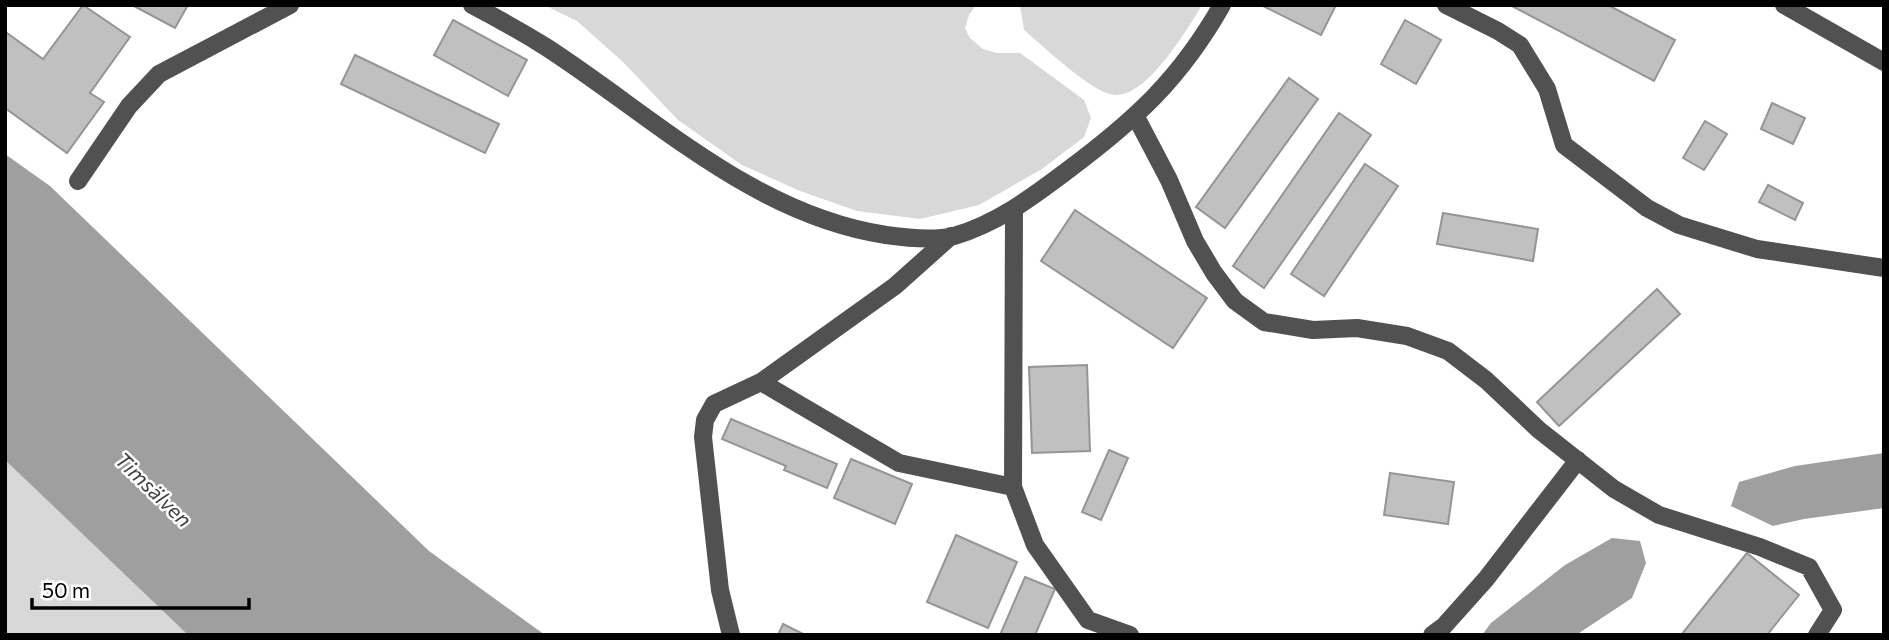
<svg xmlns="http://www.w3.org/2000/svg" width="1889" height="640" viewBox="0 0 1889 640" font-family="Commissioner,sans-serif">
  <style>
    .green { fill: #d8d8d8 }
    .water { fill: #9f9f9f }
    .building { fill: #c0c0c0; stroke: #959595; stroke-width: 2 }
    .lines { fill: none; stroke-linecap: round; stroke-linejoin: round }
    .minor { stroke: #515151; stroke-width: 18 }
    .labels { text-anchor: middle; stroke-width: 5; stroke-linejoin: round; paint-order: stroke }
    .water-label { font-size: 21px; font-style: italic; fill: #404040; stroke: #fff }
  </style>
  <rect width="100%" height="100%" fill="#fff"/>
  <path class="green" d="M544 5H976L969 15 965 28 970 38 983 49 997 53H1020L1084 100 1091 118 1084 137 1042 169 979 205 920 219 857 211 800 191 742 165 678 120 623 62 577 21Z
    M1020 5H1202C1187 30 1147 97 1115 95 1093 94 1042 45 1024 30Z
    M5 460 188 635H5Z"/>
  <path class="water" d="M5 154 50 186 429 551 545 635H188L5 460Z
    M1884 453V508L1804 519 1773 526 1731 506 1739 482 1795 466Z
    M1612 538 1640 541 1646 563 1632 598 1576 635H1482L1491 623 1565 565Z"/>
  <path class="building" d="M83 5 130 37 90 93 104 102 67 153 5 108V35L7 33 43 59Z
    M132 5H188L175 28Z
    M1261 5H1336L1321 35Z
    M1510 5H1608L1675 40 1654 81Z
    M453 20 527 60 508 96 434 55Z
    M1405 20 1441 40 1416 84 1381 64Z
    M355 55 499 124 485 153 341 84Z
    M1289 78 1318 99 1225 228 1196 207Z
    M1772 103 1805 118 1793 144 1761 129Z
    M1339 113 1371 135 1264 288 1233 266Z
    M1705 121 1727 134 1704 170 1683 158Z
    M1365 164 1398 186 1324 296 1291 274Z
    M1768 185 1803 203 1795 220 1759 202Z
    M1075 210 1207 298 1173 348 1041 261Z
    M1443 213 1538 229 1533 261 1437 244Z
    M1657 289 1680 314 1559 426 1537 402Z
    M1087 365 1090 451 1032 453 1029 367Z
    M731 419 837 464 827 488 784 470 786 466 722 439Z
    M1109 450 1128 458 1101 520 1082 512Z
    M851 459 912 484 895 524 834 498Z
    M1390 473 1454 482 1448 524 1384 515Z
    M956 535 1017 562 988 628 927 602Z
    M1747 553 1799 595 1767 635H1681Z
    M1025 577 1055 589 1035 635H1000Z
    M783 624 805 635H778Z"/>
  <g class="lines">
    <path class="minor" d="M472 5C497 18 522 32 546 47 654 117 754 215 886 235 907 238 933 241 954 236 998 223 1032 197 1068 170 1135 120 1180 79 1222 5
      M1446 5 1498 31 1520 45 1547 89 1564 145 1647 208 1679 225 1757 249 1884 268
      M1784 5 1884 62
      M1136 117 1169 180 1195 241 1214 273 1235 301 1264 322 1313 330 1357 328 1407 336 1448 351 1486 380 1539 430 1614 489 1659 515 1760 547 1809 567 1833 610 1817 635
      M78 181 129 106 159 74 290 5
      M1014 209 1013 487 1035 545 1088 620 1130 635
      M761 382 899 463 1013 487
      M731 635 720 590 703 437 705 420 714 404 761 382 895 286 951 236
      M1432 635 1444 626 1486 579 1578 460"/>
  </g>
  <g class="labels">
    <g class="water-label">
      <text transform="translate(153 490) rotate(44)" y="7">Timsälven</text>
    </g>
  </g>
  <rect width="1889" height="640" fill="none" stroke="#000000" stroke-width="14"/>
  <path d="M32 598v10h217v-10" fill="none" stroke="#000000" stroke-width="3.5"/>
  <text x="42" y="598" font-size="21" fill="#000000" stroke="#ffffff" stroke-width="5" paint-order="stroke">50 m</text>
</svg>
